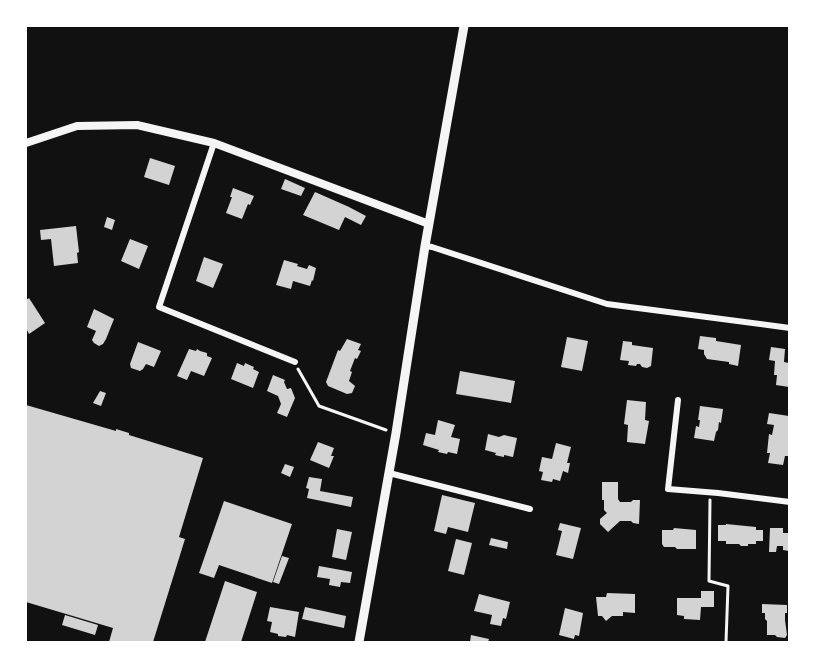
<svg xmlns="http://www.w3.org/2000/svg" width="815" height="668" viewBox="0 0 815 668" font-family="'Libre Baskerville',serif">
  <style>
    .building { fill: #d3d3d3 }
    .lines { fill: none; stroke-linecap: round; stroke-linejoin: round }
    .path { stroke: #f5f5f5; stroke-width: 3 }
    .minor { stroke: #f5f5f5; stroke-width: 6 }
    .tertiary { stroke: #f5f5f5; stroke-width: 8 }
    .secondary { stroke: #f5f5f5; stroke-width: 9 }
  </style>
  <rect width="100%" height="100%" fill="#111"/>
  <path class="building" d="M150 158 175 166 169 185 144 177Z
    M285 179 305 188 301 196 281 189Z
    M233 188 254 196 250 205 248 204 242 219 226 213 232 197H230Z
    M315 192 349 207 366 216 361 225 345 217 339 230 303 215Z
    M107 217 115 220 112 230 104 227Z
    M76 226 79 252 77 253 78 263 54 266 51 239 41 240 40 230Z
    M130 239 148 246 139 269 121 261Z
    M204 257 223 264 213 288 196 281Z
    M284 260 298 264 297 266 307 269 309 265 316 268 313 281 312 280 310 286 293 281 291 289 276 285Z
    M29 298 45 323 29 334 26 328V300Z
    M94 309 114 319 106 339 103 344 99 346 94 343 92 340 96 331 87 327Z
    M700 336 716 338V341L741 345 738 366 729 364V362L707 359 704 354V350L698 349Z
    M567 337 588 341 582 371 561 367Z
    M347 339 361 344 358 350 361 351 357 359 355 358 350 371 352 372 349 381 355 386 352 393 347 394 328 386 326 382 338 350 340 351Z
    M623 341 632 342V345L653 348 651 366 647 368 642 367 640 364H637L636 366 628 365 629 361 620 360Z
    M138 342 161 351 154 367 146 364 143 369 140 371 131 368 130 364Z
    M771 347 785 349 784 362 789 363V387L776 385 777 375H774L775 361 769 360Z
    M189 349 196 351 197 349 200 351 207 353V356L212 358 204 376 191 371 187 380 177 376Z
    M237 363 244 366 245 363 254 367 253 369 259 372 253 388 231 379Z
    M460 371 515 381 511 403 456 394Z
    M273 375 285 380 284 382 287 389 291 388 295 398 287 417 277 413 281 404 278 396 267 391Z
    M100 391 106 393 101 406 93 403Z
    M627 400 646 402 645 420 649 421 645 444 627 442 628 425 624 424Z
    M26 405 116 431V429L129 433V435L203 458 179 537 185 539 153 642H109L113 628 26 602Z
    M700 406 723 409 721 423 719 422 718 430 716 432 714 441 694 438 696 426 699 427 700 420H698Z
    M769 413 789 416 788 437H789V444L788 456H785L783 465 768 463 770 453H767L769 434 772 435 774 425 767 424Z
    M438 420 455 425 451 437 460 439 457 454 448 452 447 454 438 452 439 450 423 445 426 433 435 435Z
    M488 434 499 437 504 435 517 438 513 457 504 455V457L499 456 495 455 496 453 485 450Z
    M318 442 334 448 331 456H334L329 468 310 460Z
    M556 443 571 447 567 463H570L568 473 563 471 560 481 553 479 552 482 541 480 543 472 539 471 542 457 552 459Z
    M285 464 294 467 290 477 281 473Z
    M309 477 322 479 320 491 353 497 351 507 307 498 309 489 306 488Z
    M602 482H618V499L620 502H631L633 500H640L639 524 633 523 631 521H620L608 532 600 524V519L607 513 604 510V500H602Z
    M442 495 475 503 468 532 448 527 446 534 434 531Z
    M224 501 292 524 272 583 219 565 214 578 199 573Z
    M560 523 581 528 573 559 556 555 562 531 558 530Z
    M726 524 756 527V530H763V541H756V544H748V546H741L739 544H726V541H718V525H726Z
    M674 528 696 530V549H677L675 547H664L662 544V530H673Z
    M770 528H783V533H789V551L783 550V546H777L776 552H769Z
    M337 529 352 532 346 560 332 557Z
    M491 538 508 542 507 549 489 545Z
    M456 539 472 543 464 575 448 571Z
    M282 556 289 558 279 584 273 582Z
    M319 566 352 572 350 583 341 582 340 587 329 585 330 579 317 577Z
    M225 581 257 592 241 642H205Z
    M701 591H714V607H701L700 620 684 619V616L677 615V598H701Z
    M607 593 635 594V613L623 612V616H612L606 621 602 616H598L596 597H606Z
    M479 594 510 602 506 619 503 618 501 626 490 624 492 615 474 611Z
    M762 604 787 605V613H785V620L787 635 785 638 777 637 775 635H767V621L765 619V613H762Z
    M270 607 299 612 295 637 287 635 286 637 278 636V634L270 632 272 622 267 621Z
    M305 607 346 616 344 628 302 619Z
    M565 608 583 613 579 636 575 635 574 639 559 635Z
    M65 615 98 625 95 635 62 625Z
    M471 635 489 639 488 642H470Z"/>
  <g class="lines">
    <path class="path" d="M298 369 319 406 386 430
      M710 500 709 581 728 586 726 642"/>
    <path class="minor" d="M214 143 159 307 295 362
      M425 246 432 247 607 304 790 328
      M678 400 668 489 718 493 790 502
      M389 473 530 509"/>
    <path class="tertiary" d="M26 143 77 126 137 125 214 143 429 224"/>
    <path class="secondary" d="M359 642 396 433 425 246 464 26"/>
  </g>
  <rect width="815" height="668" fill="none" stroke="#ffffff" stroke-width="54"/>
</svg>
